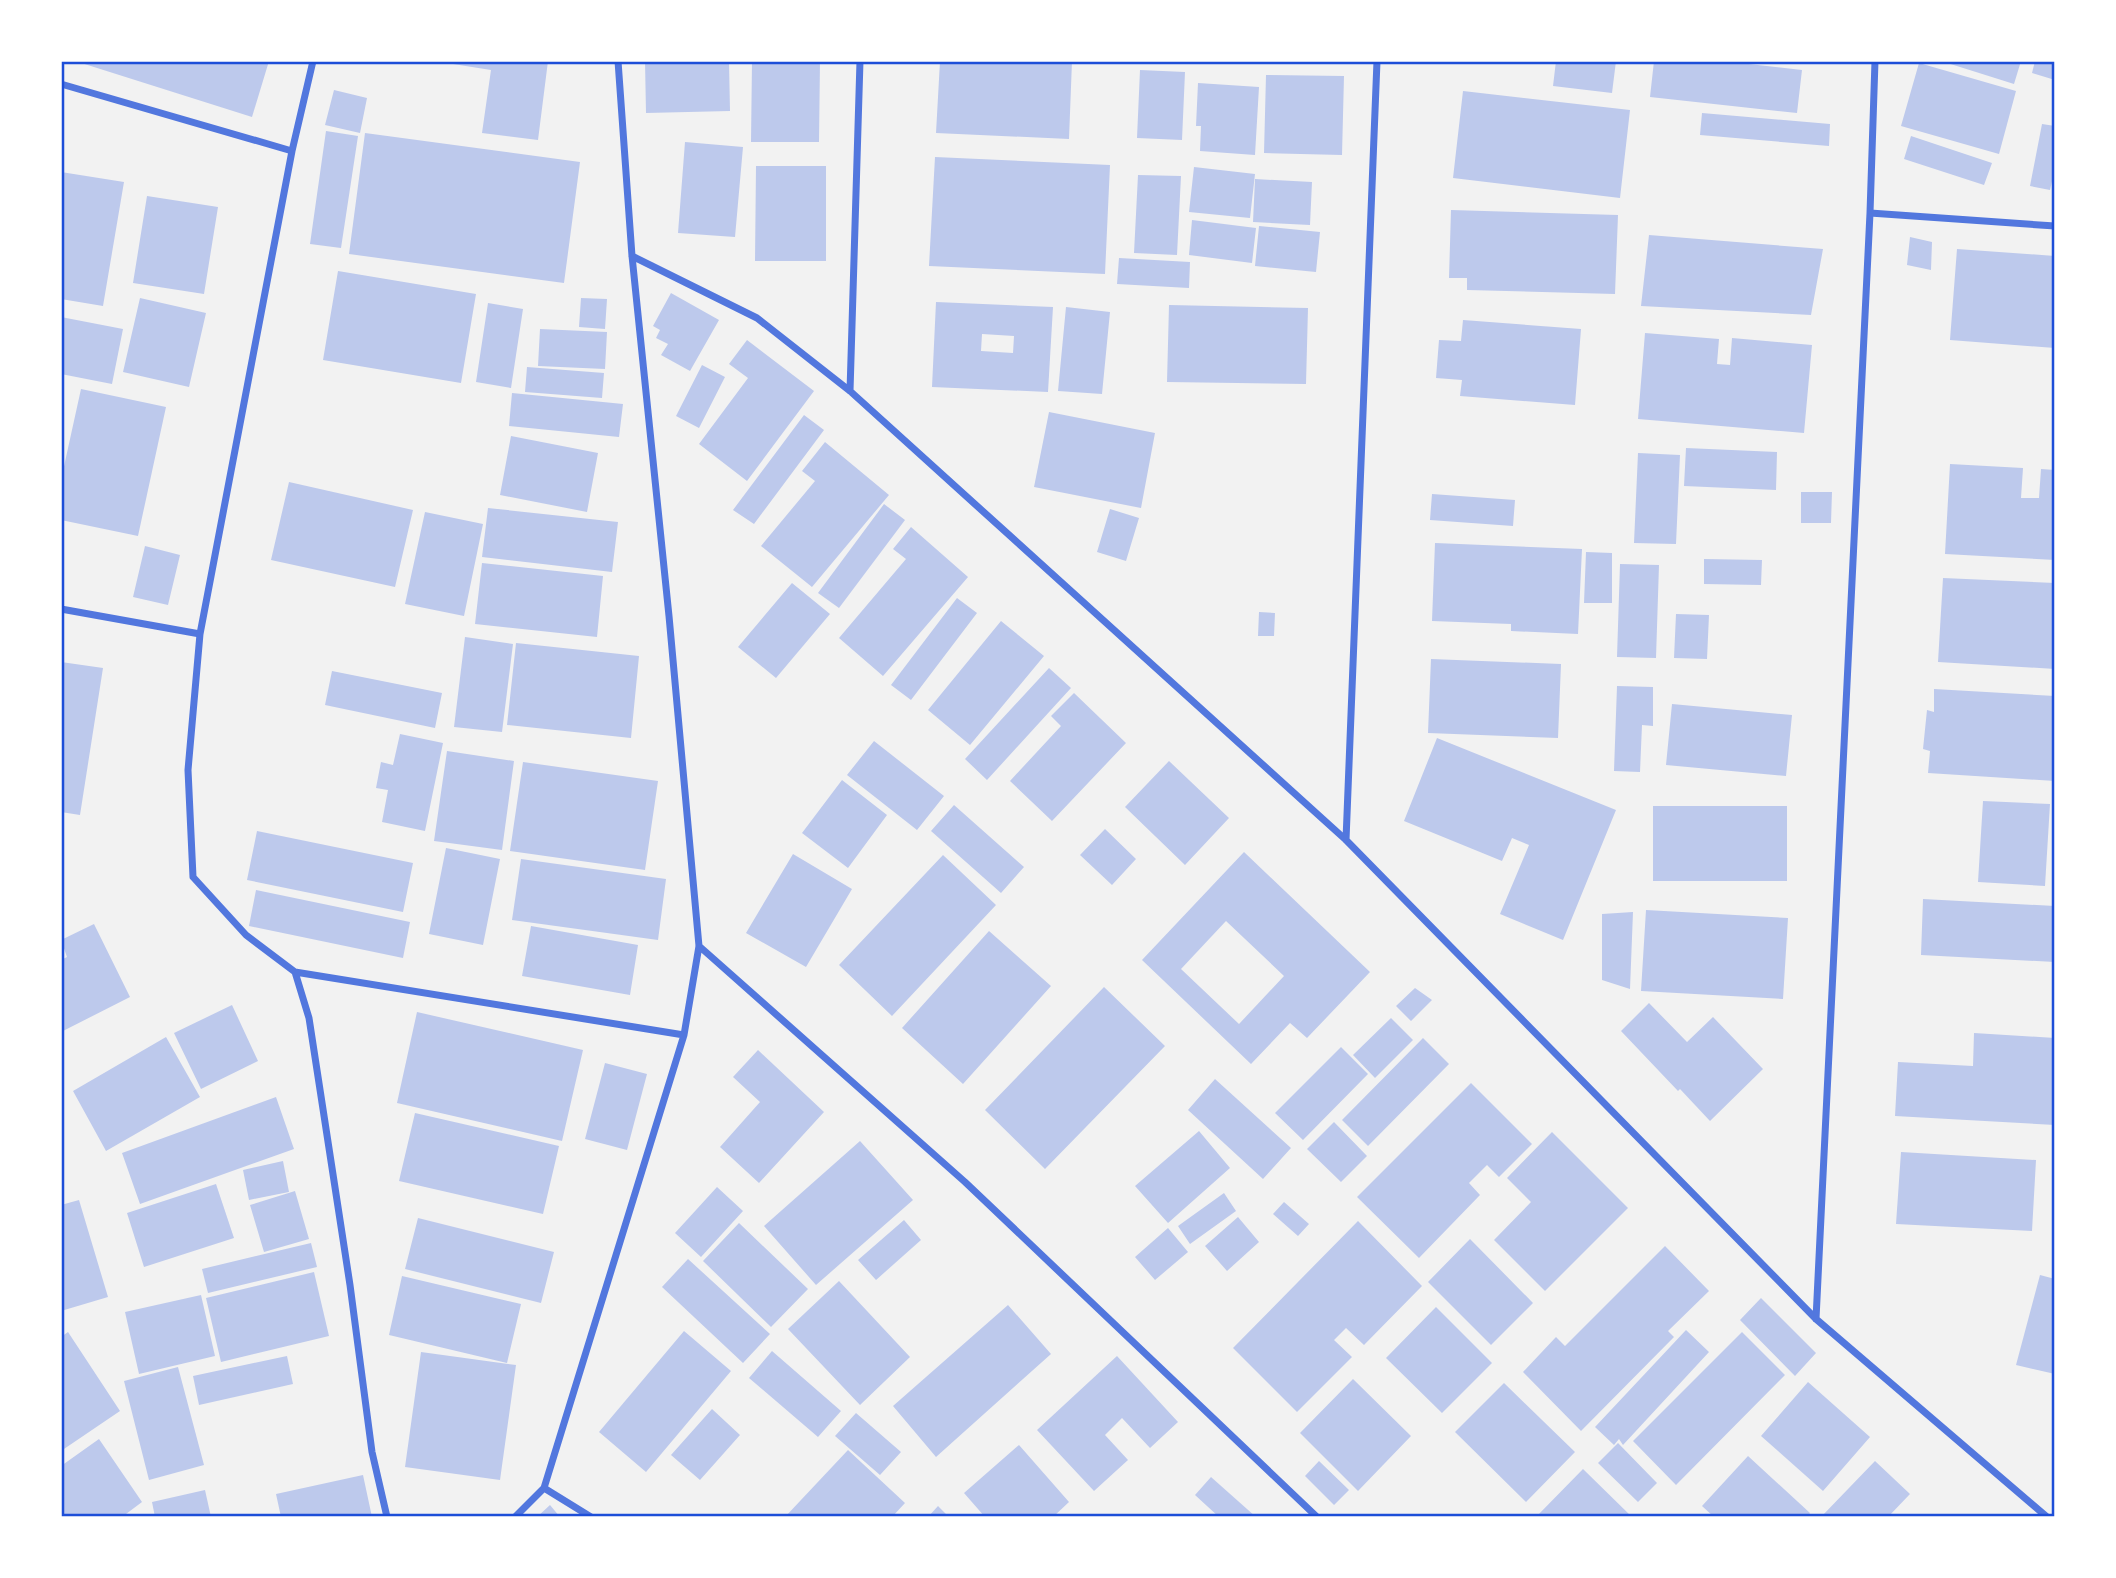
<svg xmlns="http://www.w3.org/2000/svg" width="2116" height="1578" viewBox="0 0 2116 1578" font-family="Poppins,sans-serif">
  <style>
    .building { fill: #bdc9ec; fill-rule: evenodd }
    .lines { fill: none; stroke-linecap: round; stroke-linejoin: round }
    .minor { stroke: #5277de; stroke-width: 7 }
    .neatline { fill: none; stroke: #1d4ed8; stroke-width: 2.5 }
  </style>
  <rect width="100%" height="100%" fill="#f2f2f2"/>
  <path class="building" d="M75 61H269L252 117Z
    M434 61H548L538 140 482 133 491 70Z
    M645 61H729L730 111 646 113Z
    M752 61H820L819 142H751Z
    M940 61H1072L1069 139 936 133Z
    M1556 61H1616L1612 93 1553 86Z
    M1654 61H1722L1802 70 1797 113 1650 97Z
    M1941 61H2021L2014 84Z
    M2035 61H2055V80L2032 73Z
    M1919 63 2016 91 1999 154 1901 126Z
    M1140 70 1185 72 1182 140 1137 138Z
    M1266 75 1344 76 1342 155 1264 153Z
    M1198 83 1259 87 1255 155 1200 151 1201 126H1196Z
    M334 90 367 98 360 133 325 125Z
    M1463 91 1630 110 1620 198 1453 178Z
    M1702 113 1830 124 1829 146 1700 135Z
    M2042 124 2055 126V168L2050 190 2030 186Z
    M326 131 358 136 341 248 310 244Z
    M365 133 580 162 564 283 349 254Z
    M1911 136 1992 163 1984 185 1904 159Z
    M685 142 743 147 735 237 678 233Z
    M935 157 1110 165 1105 274 929 266Z
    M756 166H826V261H755Z
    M1194 167 1255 174 1250 218 1189 212Z
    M61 172 124 182 103 306 61 299Z
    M1138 175 1181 176 1177 255 1134 253Z
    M1255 179 1312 182 1310 225 1253 222Z
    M147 196 218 207 204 294 133 283Z
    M1451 210 1618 215 1615 294 1467 290V278H1449Z
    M1192 220 1256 228 1252 263 1189 255Z
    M1259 226 1320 232 1316 272 1255 266Z
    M1649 235 1823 249 1811 315 1641 306Z
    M1910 237 1932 242 1931 270 1907 265Z
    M1957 249 2055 256V348L1950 340Z
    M1119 258 1190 262 1189 288 1117 284Z
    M338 271 476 294 461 383 323 360Z
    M671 293 719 320 690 371 661 355 668 344 656 338 660 330 653 326Z
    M140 298 206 313 189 387 123 372Z
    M581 298 607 299 605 329 579 327Z
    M936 302 1053 307 1048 392 932 387ZM982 334 1014 336 1013 353 981 351Z
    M488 303 523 309 511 388 476 382Z
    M1169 305 1308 308 1306 384 1167 382Z
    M1066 307 1110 312 1102 394 1058 391Z
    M61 317 123 329 112 384 61 374Z
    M1463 320 1581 329 1575 405 1460 396 1462 380 1436 378 1439 340 1461 341Z
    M540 329 607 332 605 369 538 366Z
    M1645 333 1719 339 1717 364 1730 365 1732 338 1812 345 1804 433 1638 419Z
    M747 340 814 391 747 481 699 444 748 378 729 364Z
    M702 365 725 377 699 428 676 416Z
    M527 367 604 373 602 398 525 392Z
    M81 389 166 407 138 536 61 520V480Z
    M512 393 623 404 619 437 509 426Z
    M1049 412 1155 433 1141 508 1034 487Z
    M804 415 824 430 754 524 733 510Z
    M511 436 598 453 587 512 500 495Z
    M825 442 889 495 812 587 761 546 815 481 802 471Z
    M1686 448 1777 452 1776 490 1684 486Z
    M1638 453 1680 455 1676 544 1634 543Z
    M1950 464 2023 468 2021 498H2039L2041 469 2055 470V560L1945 554Z
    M289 482 413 510 395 587 271 560Z
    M1801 492H1832L1831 523H1801Z
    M1432 494 1515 500 1513 526 1430 520Z
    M884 504 905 520 839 608 818 593Z
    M488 508 618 522 612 572 482 557Z
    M1110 509 1139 518 1126 561 1097 552Z
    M425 512 483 524 464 616 405 604Z
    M911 527 968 577 883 676 839 638 906 559 893 549Z
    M1435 543 1582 549 1578 634 1511 631V624L1432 621Z
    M145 546 180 555 168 605 133 597Z
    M1586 552 1612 553V603H1584Z
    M1704 559 1762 560 1761 585 1704 584Z
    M482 563 603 576 597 637 475 624Z
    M1620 564 1659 565 1656 658 1617 657Z
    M1943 578 2055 583V669L1938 662Z
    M792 583 830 614 776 678 738 647Z
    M957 598 977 613 911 700 891 685Z
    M1259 612 1275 613 1274 636H1258Z
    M1676 614 1709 615 1707 659 1674 658Z
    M1001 621 1044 656 970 745 928 710Z
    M465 637 513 644 502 732 454 727Z
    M516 643 639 656 631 738 507 725Z
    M1431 659 1561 664 1558 738 1428 733Z
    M61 662 103 668 80 815 61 812Z
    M1049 668 1071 688 987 780 965 759Z
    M332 671 442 693 435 728 325 705Z
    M1617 686 1653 687V726L1642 725 1640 772 1614 771Z
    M1934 689 2055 696V781L1928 773 1930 751 1923 749 1927 710 1934 712Z
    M1074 693 1126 743 1052 821 1010 781 1061 726 1051 716Z
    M1672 704 1792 715 1786 776 1666 765Z
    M400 734 443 743 425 831 382 822 388 790 376 788 381 762 393 765Z
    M1437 738 1616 810 1563 940 1500 914 1529 845 1512 838 1502 861 1404 821Z
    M874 741 944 796 917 830 847 775Z
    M447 751 514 761 502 850 434 841Z
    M1169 761 1229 818 1185 865 1125 807Z
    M523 762 658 781 645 870 510 851Z
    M842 780 887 815 848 868 802 833Z
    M1983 801 2050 804 2045 886 1978 882Z
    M954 805 1024 867 1001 893 931 831Z
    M1653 806H1787V881H1653Z
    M1105 829 1136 859 1112 885 1080 855Z
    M257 831 413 863 403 912 247 880Z
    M446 848 500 859 483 945 429 934Z
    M1244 852 1370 972 1307 1038 1290 1023 1251 1064 1142 960ZM1226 921 1284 976 1239 1024 1181 969Z
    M793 854 852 889 806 967 746 933Z
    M943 855 996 905 892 1016 839 965Z
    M521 859 666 879 658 940 512 920Z
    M256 890 410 922 403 958 249 926Z
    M1923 899 2055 906V962L1921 955Z
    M1646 910 1788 918 1783 999 1641 991Z
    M1633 912 1630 989 1602 980V914Z
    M94 924 130 997 61 1032V960L67 957 61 940Z
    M531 926 638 945 630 995 522 976Z
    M989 931 1051 986 963 1084 902 1028Z
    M1104 987 1165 1046 1045 1169 985 1110Z
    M1415 988 1432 1000 1411 1021 1396 1006Z
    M1649 1003 1687 1042 1713 1017 1763 1069 1710 1121 1680 1089 1678 1091 1621 1031Z
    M232 1005 258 1061 201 1089 174 1033Z
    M417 1012 583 1050 562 1141 397 1103Z
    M1391 1018 1413 1040 1375 1078 1353 1055Z
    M1974 1033 2055 1038V1125L1895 1116 1898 1062 1973 1066Z
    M166 1037 200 1097 106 1151 73 1091Z
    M1423 1038 1449 1064 1368 1146 1342 1120Z
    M1341 1047 1368 1074 1303 1140 1275 1113Z
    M758 1050 824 1112 759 1183 720 1147 760 1102 733 1077Z
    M605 1063 647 1074 627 1150 585 1139Z
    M1215 1079 1291 1148 1263 1179 1188 1110Z
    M1471 1083 1532 1144 1499 1177 1487 1165 1469 1183 1480 1195 1419 1258 1357 1197Z
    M276 1097 294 1149 140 1204 122 1153Z
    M415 1113 559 1146 543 1214 399 1181Z
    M1334 1122 1367 1156 1341 1182 1307 1149Z
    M1199 1131 1230 1168 1168 1223 1135 1186Z
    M1552 1132 1628 1208 1545 1291 1494 1240 1531 1202 1507 1178Z
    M860 1141 913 1200 816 1285 764 1226Z
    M1901 1152 2036 1160 2032 1231 1896 1224Z
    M283 1161 289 1192 249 1200 243 1170Z
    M216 1184 234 1238 144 1267 127 1213Z
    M717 1187 743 1211 701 1257 675 1233Z
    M295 1191 309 1239 264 1252 250 1205Z
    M1224 1193 1236 1211 1190 1244 1178 1226Z
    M79 1200 108 1297 61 1311V1205Z
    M1284 1202 1309 1224 1298 1236 1273 1214Z
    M1238 1217 1259 1242 1227 1271 1205 1246Z
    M418 1218 554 1252 541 1303 405 1269Z
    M904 1220 921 1240 876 1280 858 1260Z
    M1358 1221 1422 1286 1364 1345 1346 1328 1334 1340 1352 1357 1297 1412 1233 1348Z
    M739 1223 808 1289 771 1327 703 1261Z
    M1168 1228 1188 1252 1155 1280 1135 1257Z
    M1470 1239 1533 1303 1491 1345 1428 1282Z
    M311 1243 317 1267 208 1293 202 1269Z
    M1665 1246 1709 1291 1668 1331 1674 1337 1581 1431 1523 1372 1556 1337 1565 1346Z
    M688 1259 770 1334 743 1363 662 1287Z
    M314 1272 329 1336 221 1362 206 1298Z
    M2040 1275 2055 1279V1374L2016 1365Z
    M402 1276 521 1304 507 1363 389 1335Z
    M839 1281 910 1357 860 1405 788 1329Z
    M201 1295 215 1356 139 1374 125 1312Z
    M1761 1298 1816 1353 1795 1376 1740 1320Z
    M1008 1305 1051 1354 936 1457 893 1406Z
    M1436 1307 1492 1363 1442 1413 1386 1358Z
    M1686 1330 1709 1352 1623 1445 1619 1439 1614 1445 1595 1427Z
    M684 1331 731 1371 646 1472 599 1432Z
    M68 1332 120 1411 61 1451V1337Z
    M1742 1332 1785 1375 1676 1485 1633 1441Z
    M772 1351 841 1411 818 1437 749 1378Z
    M421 1352 516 1365 500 1480 405 1467Z
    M287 1356 293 1384 199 1405 193 1376Z
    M1117 1356 1178 1422 1150 1448 1122 1418 1105 1435 1128 1460 1094 1491 1037 1430Z
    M178 1367 204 1465 149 1480 124 1381Z
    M1353 1379 1411 1436 1358 1491 1300 1433Z
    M1808 1382 1870 1437 1823 1491 1761 1436Z
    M1504 1383 1575 1452 1526 1502 1455 1432Z
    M712 1409 740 1435 700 1480 671 1455Z
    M856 1413 901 1452 880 1475 835 1436Z
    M99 1439 142 1502 122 1517H61V1466Z
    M1618 1443 1657 1483 1638 1502 1598 1463Z
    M1019 1445 1069 1502 1053 1517H985L964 1493Z
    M848 1450 905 1503 892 1517H785Z
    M1748 1456 1810 1513 1807 1517H1714L1702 1506Z
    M1319 1461 1349 1490 1334 1505 1305 1476Z
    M1875 1461 1910 1494 1888 1517H1821Z
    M1583 1469 1632 1517H1536Z
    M363 1475 372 1517H281L276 1494Z
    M1211 1477 1256 1517H1219L1195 1495Z
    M205 1490 211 1517H155L152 1502Z
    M550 1505 560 1517H537Z
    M938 1506 949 1517H928Z"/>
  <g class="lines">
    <path class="minor" d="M313 61 292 151 200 634 188 770 193 877 246 935 295 972 684 1035
      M61 84 292 151
      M1870 213 2055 226
      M632 256 757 318 850 391 1346 840 1816 1319 2047 1517
      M850 391 860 61
      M61 609 200 634
      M1346 840 1377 61
      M699 946 965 1182 1317 1517
      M295 972 309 1018 350 1285 372 1452 387 1517
      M1816 1319 1870 213 1875 61
      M544 1488 591 1517
      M515 1517 544 1488 684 1035 699 946 669 616 632 256 618 61"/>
  </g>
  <rect width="2116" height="1578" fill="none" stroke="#ffffff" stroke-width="126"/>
  <rect x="63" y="63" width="1990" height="1452" class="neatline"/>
</svg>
